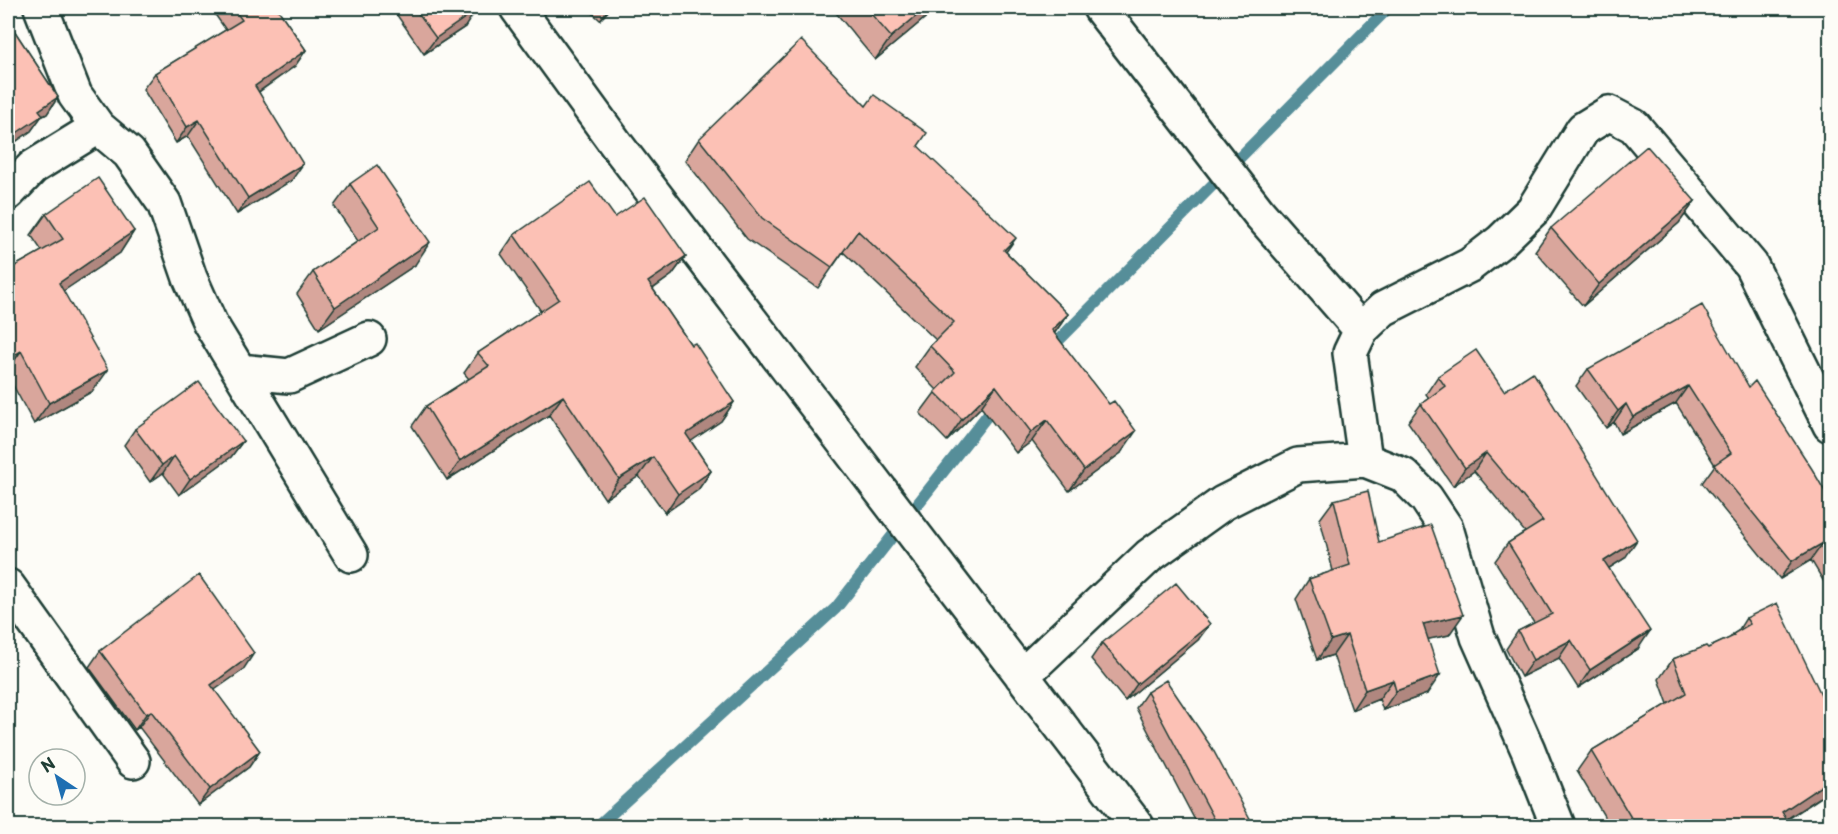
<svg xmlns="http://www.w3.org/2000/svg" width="1838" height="834" viewBox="0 0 1838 834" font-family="'Playpen Sans',sans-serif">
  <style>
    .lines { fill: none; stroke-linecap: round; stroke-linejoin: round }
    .stream { stroke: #568e99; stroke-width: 12 }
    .street-casing { stroke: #1f3d34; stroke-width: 38 }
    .street { stroke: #fdfcf7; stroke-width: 33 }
    .wall { fill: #d9a69c; stroke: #1f3d34; stroke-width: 1.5 }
    .shaded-wall { fill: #b0877f; stroke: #1f3d34; stroke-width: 1.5 }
    .building { fill: #fcc1b5; stroke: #1f3d34; stroke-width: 1.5 }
  </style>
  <rect width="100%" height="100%" fill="#fdfcf7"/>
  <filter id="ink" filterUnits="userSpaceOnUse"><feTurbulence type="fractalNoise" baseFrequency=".0167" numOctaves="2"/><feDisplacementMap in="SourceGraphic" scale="12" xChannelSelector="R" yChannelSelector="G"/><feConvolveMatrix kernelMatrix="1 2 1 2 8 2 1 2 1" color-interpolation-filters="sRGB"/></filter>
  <g filter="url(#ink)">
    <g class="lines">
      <path class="stream" d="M1049 350 1388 8
        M598 826 836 608 997 403"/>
      <g class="street-casing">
        <path id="street" d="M41 8 75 95 98 127 129 153 164 203 190 278 210 323 351 555
          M517 8 616 144 1137 826
          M1100 8 1259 213 1361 330
          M8 193 33 167 98 127
          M240 371 289 376 369 339
          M1365 460 1350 353 1361 330 1383 309 1470 265 1501 241 1533 210 1583 129 1609 113 1634 126 1751 265 1830 425
          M8 586 133 761
          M1022 676 1149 556 1223 503 1298 465 1365 460 1403 475 1426 498 1446 528 1478 637 1528 750 1558 826"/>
      </g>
      <use href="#street" class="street"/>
    </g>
    <path class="wall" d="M218 8H277L306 50 295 66 259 92 292 180 237 214 188 136 176 143 143 89 155 73 226 30 214 13Z
      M392 8H474L465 27 424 54Z
      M587 8H611L600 20Z
      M832 8H937L875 60Z
      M8 21 58 97 47 114 41 117 31 131 8 147Z
      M866 106 918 146 1006 252 1068 314 1054 334 1121 453 1069 491 1032 441 1016 453 981 407 947 441 920 413 937 390 915 367 930 346 936 340 843 252 818 288 747 239 685 160 699 139Z
      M350 184 415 265 319 329 297 294 313 272 358 241 334 206Z
      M1695 201 1679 223 1583 306 1535 251 1551 228Z
      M46 214 134 231 120 253 63 291 93 391 34 424 8 376V270L42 251 31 235Z
      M615 217 686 256 672 275 653 289 691 345 734 402 721 421 691 441 711 471 698 490 665 513 639 476 605 499 549 415 447 480 412 426 426 406 469 379 464 373 478 353 541 311 501 254 514 235Z
      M1588 369 1749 387 1830 500V592L1811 560 1780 579 1702 483 1715 465 1676 403 1620 434 1614 422 1606 428 1576 386Z
      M1438 376 1504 391 1625 558 1609 568 1638 649 1578 688 1559 658 1521 677 1506 649 1518 631 1534 623 1495 561 1508 543 1525 532 1474 471 1453 486 1408 422 1421 404 1429 398 1426 394Z
      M135 429 243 441 231 457 179 495 163 473 150 482 124 445Z
      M1334 500 1379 542 1449 635 1428 639 1427 694 1383 710 1379 699 1352 710 1333 655 1317 660 1296 599 1309 579 1333 571 1320 519Z
      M1746 618 1828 709 1830 707V791L1787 820 1791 826H1610L1577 771 1591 751 1668 704 1659 679 1673 659 1708 648 1730 638 1733 634 1738 631Z
      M1198 640 1125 701 1091 659 1102 643Z
      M100 651 243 670 214 690 260 751 249 767 198 805 139 727 135 730 89 667Z
      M1147 692 1254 826H1198L1136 708Z"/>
    <path class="shaded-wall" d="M609 8H611L600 20Z
      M926 8H937L875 60 891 37Z
      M476 10 465 27 424 54 436 38Z
      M306 50 295 66 244 102 255 86Z
      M58 97 47 114 41 117 31 131 8 147V142L12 136 39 110Z
      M199 120 188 136 176 143 187 127Z
      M303 164 292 180 237 214 248 198Z
      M1695 201 1679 223 1583 306 1599 284Z
      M134 231 120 253 44 304 59 283Z
      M1016 238 1001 259 1004 250Z
      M430 242 415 265 319 329 335 307Z
      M686 256 672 275 635 301 648 282Z
      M1068 314 1053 335 1052 330Z
      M21 351 8 370V359Z
      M108 370 93 391 34 424 49 403Z
      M996 386 981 407 947 441 962 419Z
      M1688 386 1676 403 1620 434 1633 417Z
      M563 396 549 415 447 480 460 461Z
      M734 402 721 421 672 454 686 434Z
      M1626 404 1614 422 1606 428 1618 411Z
      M1047 420 1032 441 1016 453 1031 432Z
      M1136 431 1121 453 1069 491 1084 470Z
      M243 441 231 457 179 495 190 479Z
      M1486 453 1474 471 1453 486 1465 468Z
      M174 456 163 473 150 482 162 465Z
      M653 457 639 476 605 499 619 479Z
      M711 471 698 490 665 513 678 494Z
      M1637 540 1625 558 1592 579 1604 561Z
      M1823 543 1811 560 1780 579 1792 561Z
      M1463 615 1449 635 1410 643 1423 624Z
      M1210 624 1198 640 1125 701 1137 684Z
      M1650 631 1638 649 1578 688 1590 670Z
      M1347 635 1333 655 1317 660 1331 640Z
      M1571 640 1559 658 1521 677 1533 660Z
      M254 653 243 670 199 701 211 685Z
      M1440 675 1427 694 1383 710 1396 691Z
      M1393 680 1379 699 1352 710 1365 690Z
      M151 711 139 727 135 730 146 714Z
      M260 751 249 767 198 805 210 789Z
      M1830 780V791L1776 826 1782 812Z"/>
    <path class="building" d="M233 8H277L306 50 255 86 303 164 248 198 199 120 187 127 155 73 242 20Z
      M414 8H474L476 10 436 38Z
      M866 8H926L891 37Z
      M8 21 58 97 39 110 43 115 12 136 8 129Z
      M801 40 866 106 874 95 927 133 918 146 1016 238 1004 250 1068 314 1052 330 1109 404 1114 401 1136 431 1084 470 1047 420 1031 432 996 386 962 419 935 392 955 372 930 346 954 322 858 231 832 267 762 218 699 139Z
      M1647 146 1695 201 1599 284 1551 228Z
      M377 165 430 242 335 307 313 272 379 227 350 184Z
      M98 178 134 231 59 283 108 370 49 403 21 351 8 359V270L63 239 46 214Z
      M590 182 615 217 645 197 686 256 648 282 691 345 695 343 734 402 686 434 711 471 678 494 653 457 619 479 563 396 460 461 426 406 489 366 478 353 559 299 514 235Z
      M1702 305 1749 387 1755 381 1812 469 1830 500V555L1823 543 1792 561 1714 465 1731 453 1688 386 1633 417 1626 404 1618 411 1588 369Z
      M1476 350 1504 391 1533 372 1637 540 1604 561 1650 631 1590 670 1571 640 1533 660 1518 631 1552 614 1508 543 1543 521 1486 453 1465 468 1421 404 1445 386 1438 376Z
      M199 382 243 441 190 479 174 456 162 465 135 429Z
      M1368 491 1379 542 1431 525 1463 615 1423 624 1440 675 1396 691 1393 680 1365 690 1347 635 1331 640 1309 579 1350 565 1334 500Z
      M199 575 254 653 211 685 260 751 210 789 151 711 146 714 100 651Z
      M1176 583 1210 624 1137 684 1102 643Z
      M1777 603 1828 709 1830 707V780L1782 812 1791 826H1636L1591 751 1686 693 1673 659 1706 646 1708 648 1734 636 1733 634 1750 624 1746 618Z
      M1166 680 1212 748 1254 826H1218L1147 692Z
      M1326 823 1328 826H1320Z"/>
  </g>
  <rect width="1838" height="834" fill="none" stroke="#fdfcf7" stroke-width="30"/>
  <rect x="15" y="15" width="1808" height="804" fill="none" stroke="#1f3d34" stroke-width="2" filter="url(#ink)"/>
  <g transform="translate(57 777) rotate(324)"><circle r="28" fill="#fdfcf7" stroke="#a4b0a9" stroke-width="1.5"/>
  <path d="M0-4.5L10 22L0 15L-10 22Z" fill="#1f6fb2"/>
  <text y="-9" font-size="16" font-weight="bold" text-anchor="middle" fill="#1f3d34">N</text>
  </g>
</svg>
